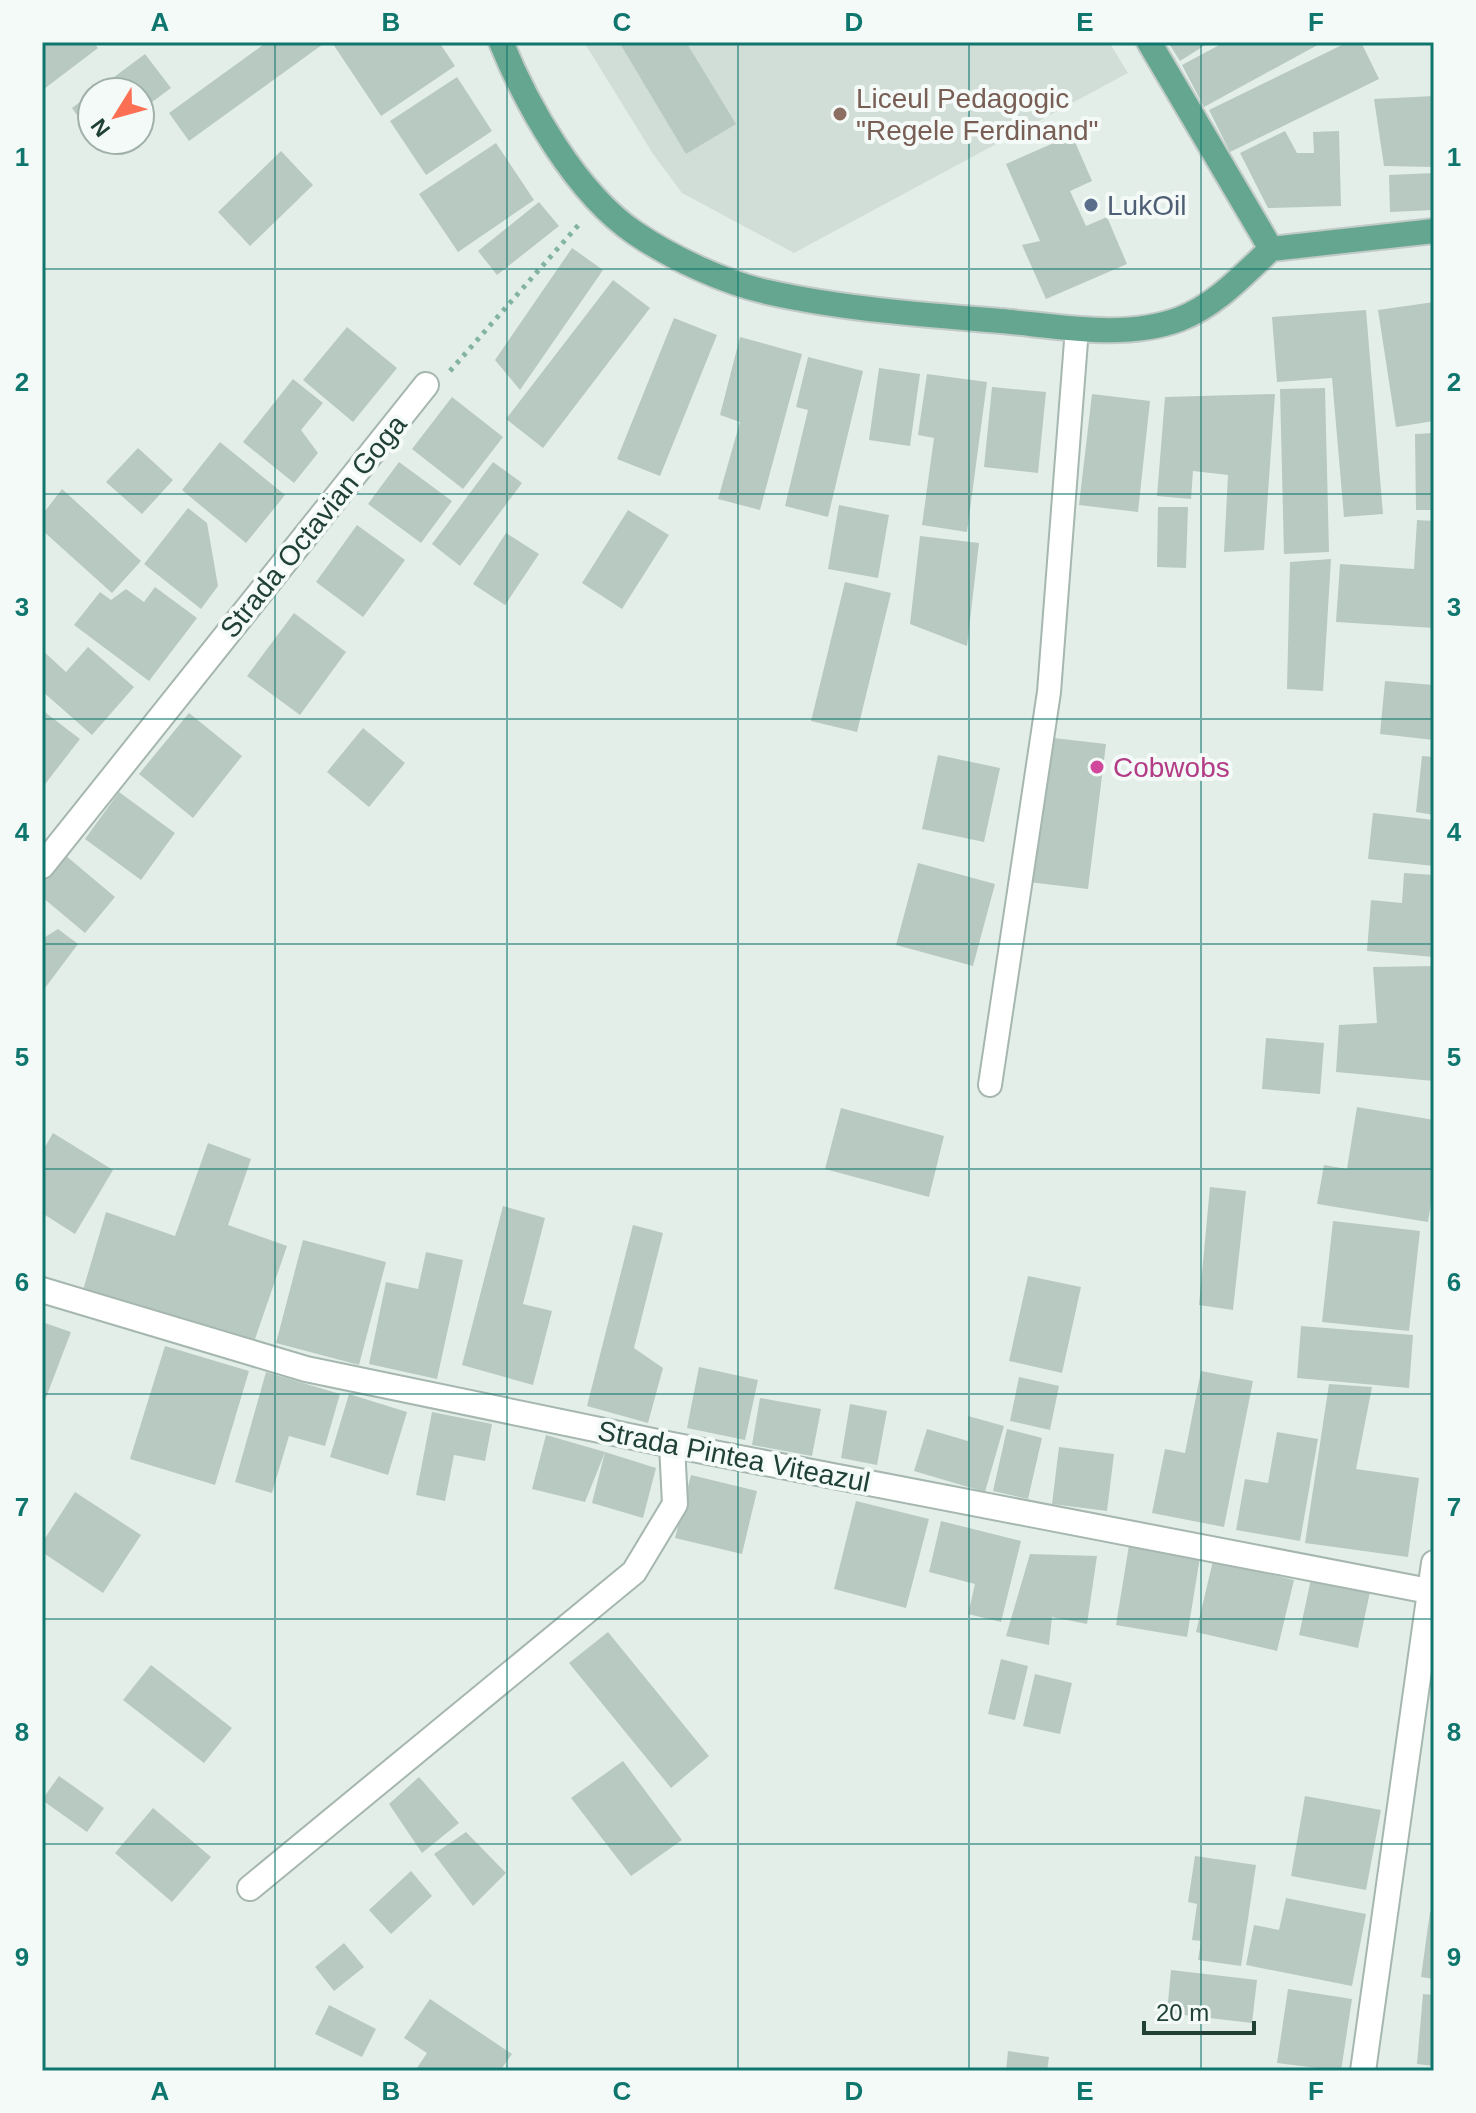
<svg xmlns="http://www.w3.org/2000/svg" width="1476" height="2113" viewBox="0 0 1476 2113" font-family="Arial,sans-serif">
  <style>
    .built { fill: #d1ded7 }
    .building { fill: #b8c9c1 }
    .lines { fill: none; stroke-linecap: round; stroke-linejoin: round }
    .lane-casing { stroke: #a5b7af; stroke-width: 26 }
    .street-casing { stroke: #a5b7af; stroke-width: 28 }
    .primary-casing { stroke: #c1cac7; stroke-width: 28 }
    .path { stroke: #82b4a0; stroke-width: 5; stroke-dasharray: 4 6; stroke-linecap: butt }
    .lane { stroke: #fff; stroke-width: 22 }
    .street { stroke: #fff; stroke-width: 24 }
    .primary { stroke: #65a690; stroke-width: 24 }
    .grid { fill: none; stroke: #0f766e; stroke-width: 2; stroke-opacity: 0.55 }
    .education-dot { fill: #8d6e63; stroke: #f4faf7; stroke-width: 3 }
    .service-dot { fill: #5c6f8a; stroke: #f4faf7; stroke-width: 3 }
    .hotel-dot { fill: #d1479c; stroke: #f4faf7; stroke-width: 3 }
    .labels { text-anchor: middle; stroke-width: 8; stroke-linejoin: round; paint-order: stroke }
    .education-label { font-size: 28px; fill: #785e54; stroke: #f4faf7; text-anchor: start }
    .service-label { font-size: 28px; fill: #4e5e75; stroke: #f4faf7; text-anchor: start }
    .street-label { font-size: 28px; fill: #214136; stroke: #f4faf7 }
    .hotel-label { font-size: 28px; fill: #b23c85; stroke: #f4faf7; text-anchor: start }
    .neatline { fill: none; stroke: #0f766e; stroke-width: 3 }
    .grid-label { font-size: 26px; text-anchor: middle; font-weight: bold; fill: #0f766e }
  </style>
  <rect width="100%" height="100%" fill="#e3eee8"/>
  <path class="built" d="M584 42H1109L1128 73 794 253 682 193 653 154Z"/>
  <path class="building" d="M42 42H93L98 48 44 89Z
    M267 42H326L189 141 169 113Z
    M337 42H439L455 66 381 116 333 44Z
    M619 42H686L736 124 686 154Z
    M1168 42H1210L1180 61Z
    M1225 42H1323L1204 107 1182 65Z
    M1348 42H1361L1379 79 1230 152 1209 110Z
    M145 54 171 88 140 111V92H94Z
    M457 77 492 131 426 175 390 121Z
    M92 93V136L72 108Z
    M1434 96V167L1384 166 1374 99Z
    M1285 131 1297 153H1314L1313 132 1339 131 1341 206 1268 208 1240 153Z
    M1072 135 1092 181 1070 191 1086 226 1107 217 1127 264 1046 299 1022 245 1040 241 1006 164Z
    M496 143 534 200 458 252 419 194Z
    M281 151 313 185 250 246 218 212Z
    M1434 173V210L1390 212 1389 175Z
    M539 202 559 226 497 275 478 251Z
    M572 248 603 270 520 390 495 360Z
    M613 280 650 308 543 448 506 419Z
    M1434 302V421L1396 427 1378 310Z
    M1366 310 1383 514 1344 517 1332 378 1277 382 1272 317Z
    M674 318 717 335 660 476 617 459Z
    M347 327 397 368 353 422 303 380Z
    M740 337 802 354 760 510 718 499 740 422 720 415Z
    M808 357 863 371 828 517 785 506 808 410 796 407Z
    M879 368 920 374 910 446 869 440Z
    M927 374 987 382 967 532 922 525 934 438 918 435Z
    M293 379 323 403 301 430 318 453 294 483 243 442Z
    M992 387 1046 392 1038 473 984 467Z
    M1325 388 1329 552 1284 554 1280 389Z
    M1092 394 1150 401 1138 512 1079 505Z
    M1275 394 1264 550 1224 552 1228 475 1193 471 1191 499 1157 496 1165 397Z
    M452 397 503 437 463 489 412 449Z
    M1434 433V510H1416L1415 434Z
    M220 442 285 495 246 543 182 490Z
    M138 448 173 480 142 514 106 482Z
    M399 462 452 501 421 543 368 504Z
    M493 462 522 483 460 566 432 544Z
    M62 489 141 561 112 593 42 530V515Z
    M839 505 889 515 878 578 828 569Z
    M1158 507H1188L1186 568 1157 567Z
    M188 508 207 523 218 586 201 609 144 564Z
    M628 510 669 535 622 609 582 583Z
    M1417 520 1434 521V628L1336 622 1340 564 1414 569Z
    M357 525 405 560 363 617 316 582Z
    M506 533 539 554 505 605 473 584Z
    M920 536 979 543 967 646 910 624Z
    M1331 559 1323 691 1287 689 1290 562Z
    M845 582 891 593 857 732 811 721Z
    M155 587 197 618 149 681 74 625 100 592 111 600 126 589 144 602Z
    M294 613 346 652 300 715 247 676Z
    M88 647 134 687 92 735 42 691V650L66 672Z
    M1385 681 1434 685V740L1380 734Z
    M42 710 80 739 42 788Z
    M189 713 242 756 193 818 139 774Z
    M363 728 405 763 369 807 327 772Z
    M1045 737 1106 744 1088 889 1028 882Z
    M938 755 1000 768 984 842 922 829Z
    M1422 756 1434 757V815L1416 812Z
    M119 792 175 833 141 880 85 839Z
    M1373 813 1434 820V866L1368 859Z
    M65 855 115 897 85 933 42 897V882Z
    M918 863 995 884 973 966 896 945Z
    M1404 873 1434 875V957L1367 951 1371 900 1402 903Z
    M58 929 78 944 42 992V939Z
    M1434 966V1081L1336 1072 1339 1025 1377 1023 1373 967Z
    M1266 1038 1324 1043 1320 1094 1262 1089Z
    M1357 1107 1434 1120V1184L1428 1222 1317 1204 1324 1165 1347 1169Z
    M841 1108 944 1136 929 1197 825 1169Z
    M53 1133 113 1170 75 1234 42 1213V1152Z
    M208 1143 251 1159 228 1225 287 1246 254 1342 83 1290 106 1212 175 1236Z
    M1210 1187 1246 1191 1233 1310 1199 1305Z
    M503 1206 545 1218 523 1304 552 1311 533 1385 462 1365Z
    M1333 1221 1420 1231 1409 1331 1322 1322Z
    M633 1225 663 1233 634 1348 663 1368 648 1423 587 1406Z
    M303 1240 386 1262 359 1365 276 1343Z
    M426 1252 463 1260 437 1379 369 1364 386 1282 418 1289Z
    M1028 1276 1081 1287 1062 1373 1009 1361Z
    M42 1322 71 1332 42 1408Z
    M1301 1326 1413 1335 1409 1388 1297 1378Z
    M165 1346 249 1371 215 1485 130 1459Z
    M699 1367 758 1380 745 1440 687 1428Z
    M1201 1371 1253 1381 1224 1527 1152 1513 1165 1449 1185 1453Z
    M266 1372 340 1394 325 1446 289 1436 272 1493 235 1482Z
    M1019 1377 1059 1386 1050 1430 1010 1421Z
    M1329 1384 1372 1387 1356 1469 1419 1478 1408 1557 1305 1543Z
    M349 1394 407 1412 388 1475 330 1457Z
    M760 1398 821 1409 812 1456 752 1445Z
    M850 1404 887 1411 877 1465 841 1458Z
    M432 1412 492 1424 485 1461 454 1455 445 1501 416 1495Z
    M968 1416 1004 1426 985 1492 914 1471 927 1429 968 1441Z
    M1007 1429 1042 1438 1028 1499 993 1491Z
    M1277 1432 1318 1439 1300 1541 1236 1530 1245 1479 1268 1483Z
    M546 1435 605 1452 585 1502 532 1489Z
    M1059 1447 1114 1454 1107 1511 1052 1504Z
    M605 1452 656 1468 643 1518 592 1503Z
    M691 1475 757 1491 742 1554 675 1538Z
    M75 1492 141 1535 103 1593 42 1552V1543Z
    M856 1501 929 1519 906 1608 834 1589Z
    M941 1521 1021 1541 1001 1622 968 1614 975 1584 929 1572Z
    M1129 1545 1200 1557 1187 1637 1116 1625Z
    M1030 1554 1097 1556 1087 1624 1052 1617 1049 1645 1006 1636Z
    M1213 1561 1294 1580 1277 1651 1196 1632Z
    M1311 1579 1370 1592 1358 1648 1299 1635Z
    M608 1632 709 1756 671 1788 569 1663Z
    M1001 1659 1028 1666 1015 1720 988 1714Z
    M151 1665 232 1728 204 1763 123 1700Z
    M1035 1674 1072 1683 1060 1734 1023 1726Z
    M623 1761 682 1840 631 1876 571 1798Z
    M59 1776 104 1808 87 1832 42 1800Z
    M419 1777 459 1823 422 1853 389 1804Z
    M1305 1796 1381 1810 1366 1890 1291 1876Z
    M153 1808 211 1857 172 1902 115 1853Z
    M466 1832 506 1873 473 1906 434 1854Z
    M1195 1856 1256 1865 1241 1966 1198 1960 1201 1941 1192 1940 1197 1904 1188 1902Z
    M411 1871 432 1896 391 1934 369 1910Z
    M1286 1898 1366 1914 1352 1986 1246 1965 1254 1925 1279 1930Z
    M1430 1912H1434V1979L1421 1977Z
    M344 1943 364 1967 334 1991 315 1967Z
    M1171 1970 1257 1980 1252 2023 1167 2013Z
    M1288 1989 1352 1999 1341 2071 1277 2063Z
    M1423 1994 1434 1995V2066L1417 2064Z
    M430 1999 512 2054 500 2071H415L427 2053 404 2038Z
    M329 2005 376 2029 362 2057 315 2034Z
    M1008 2051 1049 2057 1047 2071H1006Z"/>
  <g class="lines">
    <g class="lane-casing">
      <path id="lane" d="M990 1085 1049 692 1077 328"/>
    </g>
    <g class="street-casing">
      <path id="street" d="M42 866 426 385
        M42 1290 306 1369 672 1445 1434 1592
        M250 1888 634 1572 675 1504 672 1445
        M1363 2071 1434 1563"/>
    </g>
    <g class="primary-casing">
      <path id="primary" d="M501 42C527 106 576 193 635 233 672 258 723 282 767 292 843 309 923 315 1001 321 1058 326 1125 340 1180 319 1216 305 1243 275 1271 249
        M1149 42 1271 249
        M1271 249 1434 231"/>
    </g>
    <path class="path" d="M450 371 581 222"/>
    <use href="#lane" class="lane"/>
    <use href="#street" class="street"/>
    <use href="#primary" class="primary"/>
  </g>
  <path class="grid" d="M275 42V2071M507 42V2071M738 42V2071M969 42V2071M1201 42V2071M42 269H1434M42 494H1434M42 719H1434M42 944H1434M42 1169H1434M42 1394H1434M42 1619H1434M42 1844H1434"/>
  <circle class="education-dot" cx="840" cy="114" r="8"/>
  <circle class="service-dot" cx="1091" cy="205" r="8"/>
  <circle class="hotel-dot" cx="1097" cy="767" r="8"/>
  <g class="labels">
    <g class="education-label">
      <text x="856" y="108">Liceul Pedagogic<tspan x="856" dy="32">"Regele Ferdinand"</tspan></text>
    </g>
    <g class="service-label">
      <text x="1107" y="215">LukOil</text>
    </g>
    <g class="street-label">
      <text transform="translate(313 526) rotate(-51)" y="10">Strada Octavian Goga</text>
      <text transform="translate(734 1456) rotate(11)" y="10">Strada Pintea Viteazul</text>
    </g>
    <g class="hotel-label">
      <text x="1113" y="777">Cobwobs</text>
    </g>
  </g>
  <rect width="1476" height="2113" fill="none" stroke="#f4faf7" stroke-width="88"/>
  <g transform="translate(116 116) rotate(233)"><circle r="38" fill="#f4faf7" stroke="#a0b0aa" stroke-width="2"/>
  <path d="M0-6L14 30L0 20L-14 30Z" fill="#fb7055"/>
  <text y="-12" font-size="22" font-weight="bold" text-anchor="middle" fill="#214136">N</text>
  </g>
  <path d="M1144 2021v12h110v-12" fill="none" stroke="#214136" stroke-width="4"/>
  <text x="1156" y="2021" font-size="24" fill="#214136" stroke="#f4faf7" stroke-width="6" paint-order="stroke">20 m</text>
  <rect x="44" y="44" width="1388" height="2025" class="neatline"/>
  <g class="grid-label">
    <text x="160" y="31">A</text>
    <text x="391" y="31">B</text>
    <text x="622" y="31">C</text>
    <text x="854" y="31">D</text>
    <text x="1085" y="31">E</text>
    <text x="1316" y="31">F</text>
    <text x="22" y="166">1</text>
    <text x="1454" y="166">1</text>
    <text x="22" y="391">2</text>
    <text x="1454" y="391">2</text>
    <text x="22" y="616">3</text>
    <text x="1454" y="616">3</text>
    <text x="22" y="841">4</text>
    <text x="1454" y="841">4</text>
    <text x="22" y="1066">5</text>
    <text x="1454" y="1066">5</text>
    <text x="22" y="1291">6</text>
    <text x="1454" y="1291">6</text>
    <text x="22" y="1516">7</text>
    <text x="1454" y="1516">7</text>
    <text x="22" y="1741">8</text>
    <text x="1454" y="1741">8</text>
    <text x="22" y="1966">9</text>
    <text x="1454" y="1966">9</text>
    <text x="160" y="2100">A</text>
    <text x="391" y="2100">B</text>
    <text x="622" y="2100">C</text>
    <text x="854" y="2100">D</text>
    <text x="1085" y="2100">E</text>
    <text x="1316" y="2100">F</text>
  </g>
</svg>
